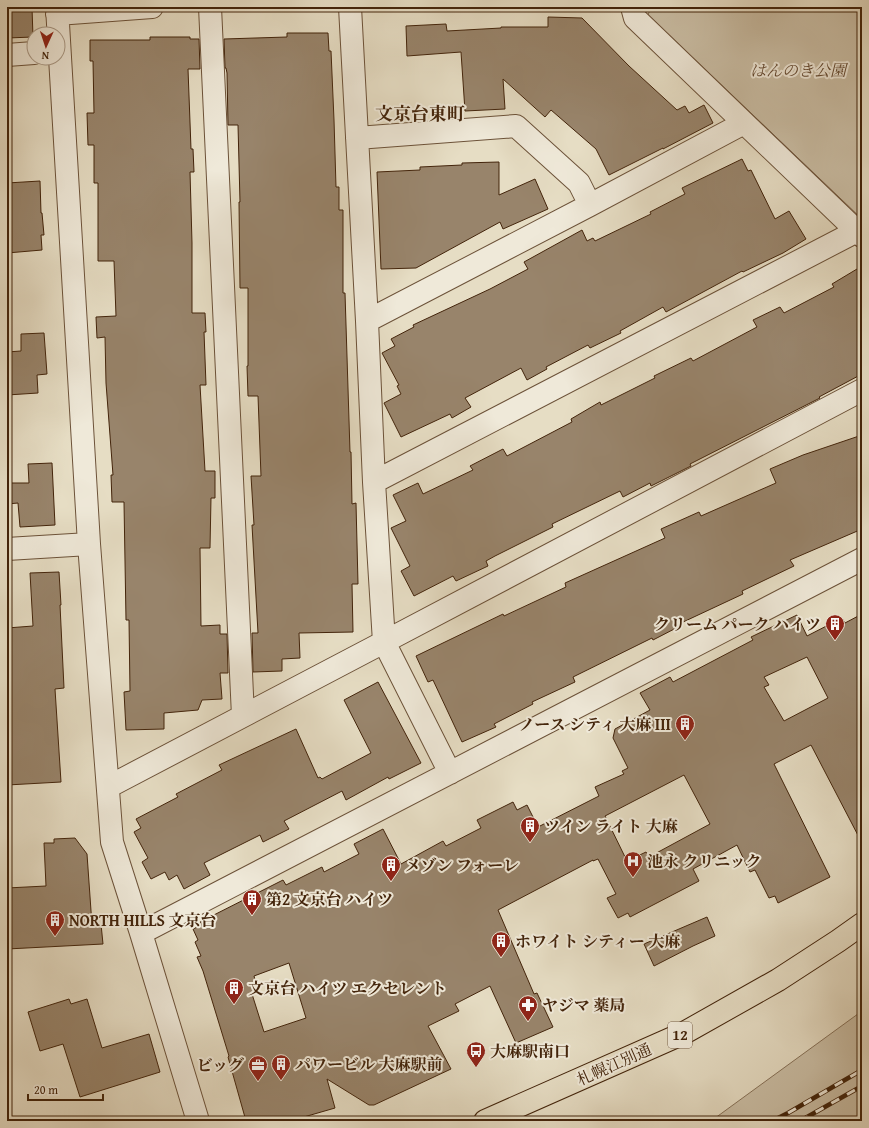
<svg xmlns="http://www.w3.org/2000/svg" width="869" height="1128" viewBox="0 0 869 1128" font-family="'Gentium Book Plus','Noto Serif JP',serif">
  <style>
    .green { fill: #cabea5; stroke: #867158 }
    .building { fill: #98846b; stroke: #43240b; fill-rule: evenodd }
    .lines { fill: none; stroke-linecap: round; stroke-linejoin: round }
    .minor-casing { stroke: #6c5239; stroke-width: 24 }
    .trunk-casing { stroke: #43240b; stroke-width: 24 }
    .minor { stroke: #efe9d9; stroke-width: 22 }
    .trunk { stroke: #e6ddc4; stroke-width: 22 }
    .rail-casing { stroke: #43240b; stroke-width: 4.5 }
    .rail { stroke: #efe9d9; stroke-width: 3; stroke-dasharray: 9; stroke-linecap: butt }
    .labels { text-anchor: middle; stroke-width: 4; stroke-linejoin: round; paint-order: stroke }
    .shield { fill: #efe9d9; stroke: #775f49; stroke-width: 1 }
    .shield-label { font-size: 15px; font-weight: bold; fill: #43240b }
    .park-label { font-size: 16px; font-style: italic; fill: #654a32; stroke: #efe9d9 }
    .poi-label { font-size: 16px; font-weight: bold; fill: #43240b; stroke: #efe9d9; text-anchor: start }
    .street-label { font-size: 16px; fill: #43240b; stroke: #efe9d9 }
    .quarter-label { font-size: 18px; font-weight: bold; fill: #43240b; stroke: #efe9d9 }
  </style>
  <rect width="100%" height="100%" fill="#e6ddc4"/>
  <filter id="stains"><feTurbulence type="fractalNoise" baseFrequency=".005" numOctaves="4"/><feColorMatrix values="0 0 0 0 .2 0 0 0 0 .09 0 0 0 0 .02 0 0 0 .5 -.17"/></filter>
  <radialGradient id="worn" r=".72"><stop offset=".6" stop-color="#630" stop-opacity="0"/><stop offset="1" stop-color="#630" stop-opacity=".3"/></radialGradient>
  <path class="green" d="M651 7H862V219L648 15Z
    M862 1011V1121H711Z"/>
  <path class="building" d="M32 8 33 37 7 38V9Z
    M548 17 582 18 629 66 677 110 685 106 689 113 704 105 713 123 663 149V148L609 175 596 149 551 110 545 117 503 79 505 109 465 111 461 52 407 56 406 26 446 24 447 31 501 28V27H548Z
    M287 33H328L329 51H331L334 120 336 187H339V210H343V293H345L350 452H351L352 504 356 503 358 584H352L353 632 299 633 300 658 282 659V671L253 672 252 633H258L252 525H254L251 476H261L258 396H248L247 366H248V288H240L239 202H240L238 125H228L227 73 226 68H225L224 39 287 37Z
    M150 37H190V39H199L200 69H188L191 149H193L194 172H190L192 243V313H205L206 332H204L206 385H200L205 471H215V498H211L210 548H200L201 626 220 625V634H227L228 673H220L222 699 202 700 198 710 164 713V729L126 730 124 692 130 691 129 620H126L124 502H112L111 475H113L106 383 105 337 97 338 96 317 116 316 114 261H98V183H94V145H88L87 113H94L93 61H90V40H150Z
    M742 159 748 171 751 170 775 219 789 211 806 239 783 253 743 272 742 271 666 312 663 307 620 331 621 333 590 348 588 345 546 367 547 369 527 380 521 368 465 398 471 407 452 418 450 414 401 437 384 403 401 394 397 386 399 385 382 353 395 346 391 339 414 327 413 325 490 289 528 269 524 262 582 230 587 241 593 238 595 241 651 214 650 212 685 194 682 188Z
    M499 162V195L535 179 548 209 503 229 500 222 416 268 381 269 377 172 420 170V167L462 165V163Z
    M40 181 41 213H42L44 235H41L42 250 7 253V183Z
    M862 266V374L819 397 820 398 690 464 691 466 651 486 650 483 623 497 620 491 552 524 553 527 495 556 486 561 488 566 456 581 453 576 414 596 401 571 410 566 391 528 406 521 393 495 418 483 423 494 473 470 470 466 503 449 507 456 572 422 571 419 600 402 601 405 655 378 654 376 691 358 693 361 757 327 753 320 780 307 784 313 834 287 832 284Z
    M44 333 47 374 37 375 38 393 7 395V352L21 351V334Z
    M862 435V529L790 560 794 566 742 591 743 594 681 623 682 625 653 640 652 638 573 677 575 682 532 702 533 704 494 724 496 727 462 742 433 680 428 682 416 656 503 614 504 616 566 587 565 583 665 538 661 529 699 512 701 516 776 483 770 469 803 455Z
    M52 463 55 525 20 527 18 503 7 504V483H29L28 464Z
    M59 572 61 605H60L64 688 55 689 61 782 7 785V628L33 626 30 573Z
    M862 614V843L811 745 774 764 830 877 778 903 775 896 769 898 755 870 750 872 737 845 693 869 699 881 630 917 628 913 618 918 607 898 616 894 598 859 593 861V860L498 910 534 994 537 993 553 1027 516 1043 490 986 455 1004 459 1011 428 1026 451 1069 374 1105H369L327 1079 335 1108 290 1121H246L228 1057 229 1056 203 971 197 957 201 956 195 942 198 940 193 929 202 925 200 922 283 880 286 885 322 867 324 872 359 854 354 844 383 829 401 864 443 841 446 846 481 828 477 820 513 802 517 810 527 805 538 827 599 796 595 787 624 774 622 771 628 768 613 738 615 729 650 710 640 693 670 677 673 682 753 640 751 637 797 615 807 636 842 618 845 623ZM807 657 828 698 784 721 764 687 769 685 764 677ZM684 775 710 824 649 857 646 852 627 861 605 816ZM289 963 306 1018 264 1032 252 994 258 991 254 976Z
    M378 682 421 763 389 779 388 777 346 800 342 791 284 821 289 829 263 842 260 835 204 863 210 875 184 889 177 875 169 880 165 872 151 879 142 862 148 858 134 832 141 828 136 819 178 797 176 794 222 770 219 765 296 729 318 778 320 777 322 779 371 753 344 700Z
    M75 838 87 854 92 925 101 924 103 944 7 949V888L46 886 44 843H54V839Z
    M707 917 715 936 693 946 654 966 644 944Z
    M69 999 71 1004 87 999 102 1048 149 1034 160 1072 80 1097 63 1044 40 1051 28 1012Z"/>
  <g class="lines">
    <g class="minor-casing">
      <path id="minor" d="M57 7 89 544 112 842 141 933 198 1121
        M210 7 243 716
        M350 7 367 321 374 482 384 642 450 773
        M632 7 635 18 862 236
        M57 14 152 7
        M7 55 34 53
        M357 138 516 126 579 183 590 205
        M367 321 590 205 744 123
        M374 482 857 231
        M7 549 89 544
        M108 787 384 642 862 390
        M141 933 862 559"/>
    </g>
    <g class="trunk-casing">
      <path id="trunk" d="M485 1121 684 1033 778 980 838 941 862 924"/>
    </g>
    <use href="#minor" class="minor"/>
    <use href="#trunk" class="trunk"/>
    <g class="rail-casing">
      <path id="rail" d="M772 1121 788 1113 862 1070
        M800 1121 862 1086"/>
    </g>
    <use href="#rail" class="rail"/>
  </g>
  <defs>
    <g id="building-pin" transform="scale(1)"><path d="M0 17L-7.5 6A9.5 9.5 0 1 1 7.5 6Z" fill="#8f2418" stroke="#efe9d9"/><path d="M-4-6H4V6H1V3H-1V6H-4ZM-2.5-4.3h1.7v1.8h-1.7ZM.8-4.3h1.7v1.8H.8ZM-2.5-1h1.7V.8h-1.7ZM.8-1h1.7V.8H.8Z" fill="#fff"/></g>
    <g id="hospital-pin" transform="scale(1)"><path d="M0 17L-7.5 6A9.5 9.5 0 1 1 7.5 6Z" fill="#8f2418" stroke="#efe9d9"/><path d="M-5-5h3v3.5h4V-5h3V5h-3V1.5h-4V5h-3Z" fill="#fff"/></g>
    <g id="pharmacy-pin" transform="scale(1)"><path d="M0 17L-7.5 6A9.5 9.5 0 1 1 7.5 6Z" fill="#8f2418" stroke="#efe9d9"/><path d="M-2-6h4v4h4v4h-4v4h-4v-4h-4v-4h4Z" fill="#fff"/></g>
    <g id="bus-pin" transform="scale(1)"><path d="M0 17L-7.5 6A9.5 9.5 0 1 1 7.5 6Z" fill="#8f2418" stroke="#efe9d9"/><path d="M-5-6H5V4H4V6H2V4H-2V6H-4V4H-5ZM-3.5-4V0h7V-4ZM-3.5 1.2v1.5H-2V1.2ZM2 1.2v1.5H3.5V1.2Z" fill="#fff"/></g>
    <g id="office-pin" transform="scale(1)"><path d="M0 17L-7.5 6A9.5 9.5 0 1 1 7.5 6Z" fill="#8f2418" stroke="#efe9d9"/><path d="M-6-3h4V-5.5h4V-3h4V5H-6ZM-1-4.5V-3h2v-1.5ZM-6 0V1H6V0Z" fill="#fff"/></g>
  </defs>
  <g fill-rule="evenodd">
    <use href="#building-pin" x="835" y="624"/>
    <use href="#building-pin" x="685" y="724"/>
    <use href="#building-pin" x="530" y="826"/>
    <use href="#hospital-pin" x="633" y="861"/>
    <use href="#building-pin" x="391" y="865"/>
    <use href="#building-pin" x="252" y="899"/>
    <use href="#building-pin" x="55" y="920"/>
    <use href="#building-pin" x="501" y="941"/>
    <use href="#building-pin" x="234" y="988"/>
    <use href="#pharmacy-pin" x="528" y="1005"/>
    <use href="#bus-pin" x="476" y="1051"/>
    <use href="#building-pin" x="281" y="1064"/>
    <use href="#office-pin" x="258" y="1065"/>
  </g>
  <g class="labels">
    <rect class="shield" x="668" y="1022" width="24" height="26" rx="3"/>
    <g class="shield-label">
      <text x="680" y="1040">12</text>
    </g>
    <g class="park-label">
      <text x="798" y="76">はんのき公園</text>
    </g>
    <g class="poi-label">
      <text x="821" y="630" text-anchor="end">クリーム パーク ハイツ</text>
      <text x="671" y="730" text-anchor="end">ノース シティ 大麻 III</text>
      <text x="544" y="832">ツイン ライト 大麻</text>
      <text x="647" y="867">池永 クリニック</text>
      <text x="405" y="871">メゾン フォーレ</text>
      <text x="266" y="905">第2 文京台 ハイツ</text>
      <text x="69" y="926">NORTH HILLS 文京台</text>
      <text x="515" y="947">ホワイト シティー 大麻</text>
      <text x="248" y="994">文京台 ハイツ エクセレント</text>
      <text x="542" y="1011">ヤジマ 薬局</text>
      <text x="490" y="1057">大麻駅南口</text>
      <text x="295" y="1070">パワービル 大麻駅前</text>
      <text x="244" y="1071" text-anchor="end">ビッグ</text>
    </g>
    <g class="street-label">
      <text transform="translate(614 1064) rotate(-24)" y="6">札幌江別通</text>
    </g>
    <g class="quarter-label">
      <text x="420" y="120">文京台東町</text>
    </g>
  </g>
  <rect width="869" height="1128" fill="none" stroke="#e6ddc4" stroke-width="24"/>
  <rect x="8" y="8" width="853" height="1112" fill="none" stroke="#43240b" stroke-width="2"/>
  <rect x="12" y="12" width="845" height="1104" fill="none" stroke="#43240b"/>
  <g transform="translate(46 46) rotate(183)"><circle r="19" fill="#efe9d9" stroke="#aa9a87"/>
  <path d="M0-3L7 15L0 10L-7 15Z" fill="#8f2418"/>
  <text y="-6" font-size="11" font-weight="bold" text-anchor="middle" fill="#43240b">N</text>
  </g>
  <path d="M28 1094v6h75v-6" fill="none" stroke="#43240b" stroke-width="2"/>
  <text x="34" y="1094" font-size="12" fill="#43240b" stroke="#efe9d9" stroke-width="3" paint-order="stroke">20 m</text>
  <rect width="100%" height="100%" filter="url(#stains)"/>
  <rect width="100%" height="100%" fill="url(#worn)"/>
</svg>
